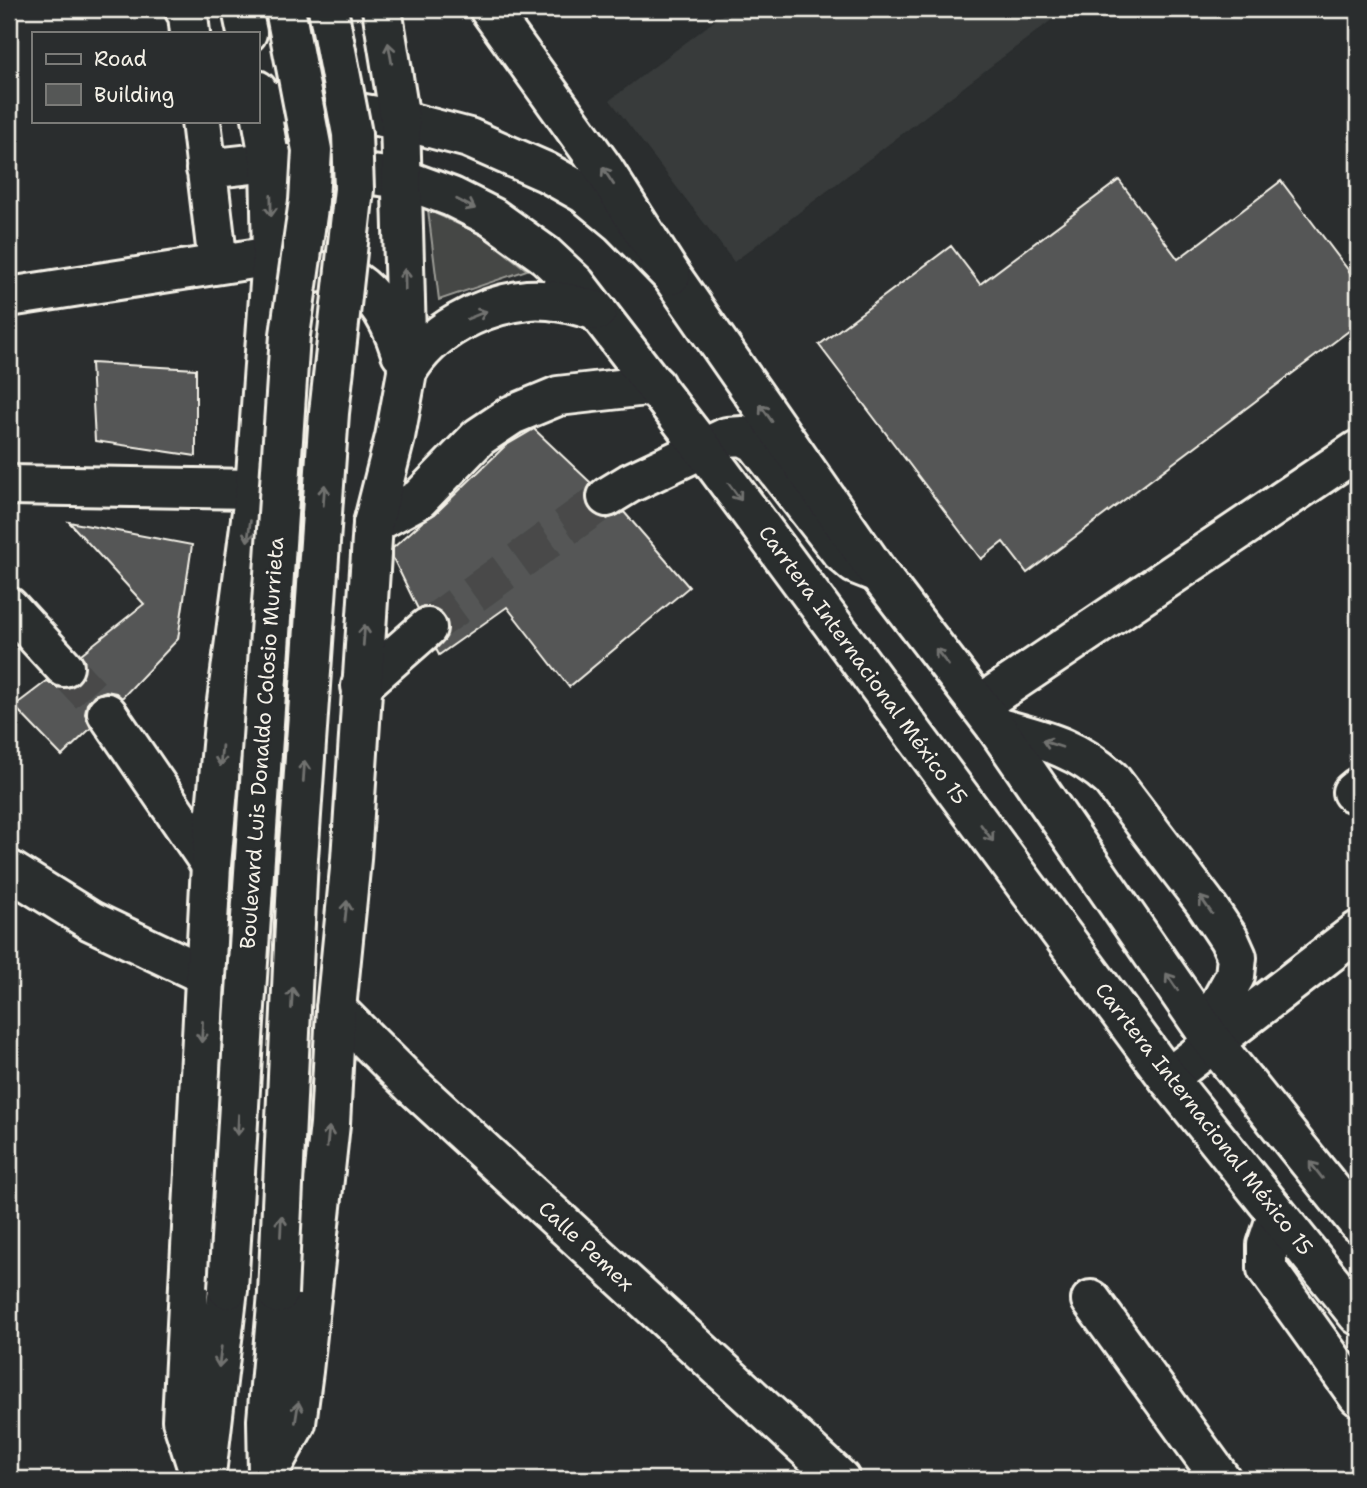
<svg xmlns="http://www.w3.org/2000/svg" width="1367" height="1488" viewBox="0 0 1367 1488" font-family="'Shantell Sans',sans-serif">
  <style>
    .built { fill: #373a3a }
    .green { fill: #444645; stroke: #9c9c96; stroke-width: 2 }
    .building { fill: #555756; stroke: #f4f1e8; stroke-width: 2 }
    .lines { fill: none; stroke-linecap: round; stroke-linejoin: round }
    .minor-tunnel { stroke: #484a4a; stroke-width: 38; stroke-dasharray: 38 19; stroke-linecap: butt }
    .minor-casing { stroke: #f4f1e8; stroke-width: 44 }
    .major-casing { stroke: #f4f1e8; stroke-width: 44 }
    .highway-casing { stroke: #f4f1e8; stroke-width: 44 }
    .minor { stroke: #2a2d2e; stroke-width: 38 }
    .major { stroke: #2a2d2e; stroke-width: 38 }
    .highway { stroke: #2a2d2e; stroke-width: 38 }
    .highway-bridge-casing { stroke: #f4f1e8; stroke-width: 44; stroke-linecap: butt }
    .highway-bridge { stroke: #2a2d2e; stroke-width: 38 }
    .oneway { stroke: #71726f }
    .labels { text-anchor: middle; stroke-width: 5; stroke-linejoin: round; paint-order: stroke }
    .street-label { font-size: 21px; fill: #f4f1e8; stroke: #2a2d2e }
  </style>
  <rect width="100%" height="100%" fill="#2a2d2e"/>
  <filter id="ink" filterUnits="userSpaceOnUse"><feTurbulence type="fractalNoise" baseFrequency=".0143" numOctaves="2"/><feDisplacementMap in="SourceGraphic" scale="14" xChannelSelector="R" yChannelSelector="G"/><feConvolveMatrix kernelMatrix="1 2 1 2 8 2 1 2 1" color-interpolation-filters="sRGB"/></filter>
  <g filter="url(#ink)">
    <path class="built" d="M730 9H1066L734 262 610 100Z"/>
    <path class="green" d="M428 210 482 235 527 270 439 300Z"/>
    <path class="building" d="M1119 180 1178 259 1281 181 1358 283V324L1027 573 1003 542 981 559 819 345 951 246 980 284Z
      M91 363 196 369V456L95 441Z
      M534 429 591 483 585 497 589 509 596 516 607 519 624 512 689 587 569 687 507 607 439 655 436 649 447 636 448 623 444 614 435 608 423 606 418 609 393 558V548L422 522 435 514 505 446Z
      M69 522 192 545 178 639 122 698 116 693 106 691 94 695 87 704 85 714 91 728 62 756 14 706 47 681 58 688H68L78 684 85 673V663L81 654 144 604Z"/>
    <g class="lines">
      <path class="minor-tunnel" d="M427 628 607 497
        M64 667 107 713"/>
      <g class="minor-casing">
        <path id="minor" d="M184 9 188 15 190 33
          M201 121 218 264
          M206 169 270 162
          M9 297 272 256
          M9 485 255 489
          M607 497 630 483 727 437 743 436 756 443 841 552 855 564 878 573
          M373 524 419 499 479 437 512 415 558 396 655 385
          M9 607 64 667
          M361 686 427 628
          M979 705 1358 450
          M107 713 211 865
          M996 727C1042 740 1074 746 1111 779L1205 903 1229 939 1237 957 1235 976 1205 1030
          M1352 792 1358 787
          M9 870 91 921 205 975
          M336 1009 413 1086 840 1479
          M1168 1078 1358 931
          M1277 1215 1267 1245V1269L1358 1396
          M1091 1300 1221 1479"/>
      </g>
      <g class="major-casing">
        <path id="major" d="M259 101 305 104 400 120 469 138 546 172 585 194 620 223 671 275 878 573 996 727 1214 1043 1358 1223
          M270 162 403 179 452 197 492 217 545 255 576 284 704 450 1168 1078 1358 1315"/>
      </g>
      <g class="highway-casing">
        <path id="highway" d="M242 9 247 33
          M489 9 603 168 671 275
          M276 297C288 281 302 273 322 272 366 272 390 317 401 353
          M407 372C430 331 481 305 528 300 551 298 574 304 597 311
          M268 1473 296 1423 303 1371 330 1124 336 1009 351 859 373 524 395 437 407 372 400 120 382 9
          M206 1474 228 1289
          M268 1474 267 1420 278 1294
          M201 1479 182 1420 211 865 224 724 255 489 272 256 270 162 257 90"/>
      </g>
      <use href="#minor" class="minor"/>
      <use href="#major" class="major"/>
      <use href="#highway" class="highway"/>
      <g class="highway-bridge-casing">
        <path id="highway-bridge" d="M228 1289 244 1022 290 335 309 201 312 150 285 9
          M278 1294 298 858 329 413 354 189 352 134 328 9"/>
      </g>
      <use href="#highway-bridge" class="highway-bridge"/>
    </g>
    <defs><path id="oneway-shaft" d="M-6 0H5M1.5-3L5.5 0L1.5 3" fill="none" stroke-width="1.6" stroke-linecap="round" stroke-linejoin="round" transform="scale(1.75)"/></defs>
    <g class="oneway">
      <use href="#oneway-shaft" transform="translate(390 53) rotate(-100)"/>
      <use href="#oneway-shaft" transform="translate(608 176) rotate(-123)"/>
      <use href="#oneway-shaft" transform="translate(466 204) rotate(27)"/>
      <use href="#oneway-shaft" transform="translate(271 206) rotate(89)"/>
      <use href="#oneway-shaft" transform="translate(405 279) rotate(-91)"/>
      <use href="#oneway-shaft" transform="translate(477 315) rotate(-22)"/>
      <use href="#oneway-shaft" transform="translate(766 413) rotate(-125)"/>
      <use href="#oneway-shaft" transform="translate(735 492) rotate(54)"/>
      <use href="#oneway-shaft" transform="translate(324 495) rotate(-86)"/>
      <use href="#oneway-shaft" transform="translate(249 531) rotate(98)"/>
      <use href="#oneway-shaft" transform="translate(364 635) rotate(-86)"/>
      <use href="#oneway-shaft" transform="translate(942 657) rotate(-128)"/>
      <use href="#oneway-shaft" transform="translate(1052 744) rotate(-162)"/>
      <use href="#oneway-shaft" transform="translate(221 756) rotate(95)"/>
      <use href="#oneway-shaft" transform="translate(304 771) rotate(-86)"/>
      <use href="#oneway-shaft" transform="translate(987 833) rotate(54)"/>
      <use href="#oneway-shaft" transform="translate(1206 905) rotate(-125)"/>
      <use href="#oneway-shaft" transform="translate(346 911) rotate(-84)"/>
      <use href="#oneway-shaft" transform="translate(1172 982) rotate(-124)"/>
      <use href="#oneway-shaft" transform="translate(292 998) rotate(-87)"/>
      <use href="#oneway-shaft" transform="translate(202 1032) rotate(93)"/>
      <use href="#oneway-shaft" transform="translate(238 1125) rotate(93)"/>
      <use href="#oneway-shaft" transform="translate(328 1137) rotate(-84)"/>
      <use href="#oneway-shaft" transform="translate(1316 1170) rotate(-128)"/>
      <use href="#oneway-shaft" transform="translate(281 1226) rotate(-87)"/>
      <use href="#oneway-shaft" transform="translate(220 1357) rotate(97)"/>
      <use href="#oneway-shaft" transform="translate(297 1412) rotate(-81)"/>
    </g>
  </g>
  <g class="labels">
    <g class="street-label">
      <text transform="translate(863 665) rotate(54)" y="7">Carrtera Internacional México 15</text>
      <text transform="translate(262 743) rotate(-86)" y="7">Boulevard Luis Donaldo Colosio Murrieta</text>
      <text transform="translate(1204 1119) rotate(52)" y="7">Carrtera Internacional México 15</text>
      <text transform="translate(586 1246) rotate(43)" y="7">Calle Pemex</text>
    </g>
  </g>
  <rect width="1367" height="1488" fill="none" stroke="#2a2d2e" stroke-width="35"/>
  <rect x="18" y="18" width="1332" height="1453" fill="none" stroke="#f4f1e8" stroke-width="2.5" filter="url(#ink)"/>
  <rect x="32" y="32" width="228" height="91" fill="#2a2d2e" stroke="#7b7b78" stroke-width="2"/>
  <rect x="46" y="54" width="35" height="10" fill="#2a2d2e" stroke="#7b7b78" stroke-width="2"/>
  <text x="94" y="66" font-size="21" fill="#f4f1e8">Road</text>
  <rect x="46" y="84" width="35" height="21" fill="#555756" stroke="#7b7b78" stroke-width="2"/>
  <text x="94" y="102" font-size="21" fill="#f4f1e8">Building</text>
</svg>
